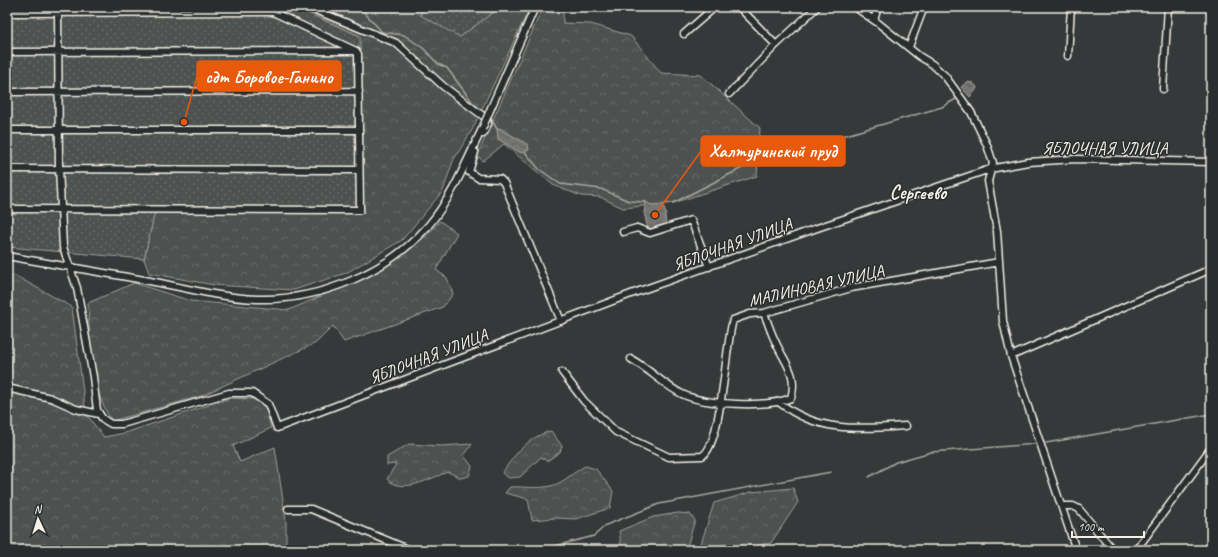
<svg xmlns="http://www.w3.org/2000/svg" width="1218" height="557" viewBox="0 0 1218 557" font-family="Caveat,sans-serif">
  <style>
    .forest { fill: url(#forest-crowns); stroke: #a1a19c }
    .park { fill: url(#park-dots); stroke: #a1a19c }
    .water { fill: url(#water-waves); stroke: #a8a7a1 }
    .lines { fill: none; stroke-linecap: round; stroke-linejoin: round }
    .stream { stroke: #a8a7a1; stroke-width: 1.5 }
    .minor-casing { stroke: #f4f1e8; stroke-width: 9 }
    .minor { stroke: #2a2d2e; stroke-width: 6 }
    .minor-bridge-casing { stroke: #f4f1e8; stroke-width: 9; stroke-linecap: butt }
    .minor-bridge { stroke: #2a2d2e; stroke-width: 6 }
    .labels { text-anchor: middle; stroke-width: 3; stroke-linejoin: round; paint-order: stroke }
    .street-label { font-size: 17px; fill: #f4f1e8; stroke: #2a2d2e }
    .quarter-label { font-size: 19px; font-weight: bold; fill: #f4f1e8; stroke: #2a2d2e }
    .leader { fill: none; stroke: #e8590c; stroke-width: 1.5 }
    .callout-dot { fill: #e8590c; stroke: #2a2d2e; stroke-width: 1.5 }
    .callout { fill: #e8590c; stroke: #e8590c; stroke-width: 1.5 }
    .callout-label { font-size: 18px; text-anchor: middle; font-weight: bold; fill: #fff }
  </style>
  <defs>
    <pattern id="forest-crowns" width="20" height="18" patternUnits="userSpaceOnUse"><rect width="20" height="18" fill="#4e514f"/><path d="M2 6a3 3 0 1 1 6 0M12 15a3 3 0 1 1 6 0" fill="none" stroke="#686a68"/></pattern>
    <pattern id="park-dots" width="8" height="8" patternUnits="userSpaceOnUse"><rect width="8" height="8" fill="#4e514f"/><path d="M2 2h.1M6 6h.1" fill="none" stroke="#686a68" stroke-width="1.8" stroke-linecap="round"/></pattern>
    <pattern id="water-waves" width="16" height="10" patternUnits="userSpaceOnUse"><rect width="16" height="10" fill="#757572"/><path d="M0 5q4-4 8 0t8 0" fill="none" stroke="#5f5e5c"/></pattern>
  </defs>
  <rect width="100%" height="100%" fill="#363939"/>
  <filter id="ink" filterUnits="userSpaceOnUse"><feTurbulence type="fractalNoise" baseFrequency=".025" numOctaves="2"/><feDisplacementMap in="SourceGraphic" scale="8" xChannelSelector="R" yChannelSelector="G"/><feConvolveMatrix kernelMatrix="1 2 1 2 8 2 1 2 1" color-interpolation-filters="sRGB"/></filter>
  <g filter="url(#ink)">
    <path class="forest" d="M294 7H423L460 37 500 7H530L472 130 453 161 443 191 402 240 346 273 294 290 214 285 149 273 144 259 156 207 360 36Z
      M543 7H563V23L591 24 631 36 661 73 701 75 760 128 757 176 673 203 623 208 600 197 581 196 553 185 504 144 483 161 477 156Z
      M440 221 457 233 436 270 447 278 453 294 443 307 344 342 333 326 316 343 201 396 112 421C89 387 90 342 88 303L134 283 191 301 289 310 367 276 390 264 425 237Z
      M7 274 14 275 72 307 86 414 104 437 125 433 230 398 254 399 266 407 271 428 233 446 240 462 275 447 286 521V550H7Z
      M551 431 562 446 560 452 547 461 541 457 520 477 509 478 502 473C515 454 528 437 551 431Z
      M409 444 441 446 472 444 464 456 472 466 469 476 461 478 448 472C430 478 403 495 387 479L396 464 387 465V457Z
      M585 466 596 469 613 491 610 508 576 519 556 518 532 520 528 499 505 493 510 487C526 486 546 491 561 482 569 477 576 471 585 466Z
      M793 488 798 502 771 543 732 550H699L714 503 751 492Z
      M678 513 690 514 695 520 686 550H627L621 545 619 531 653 517Z"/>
    <path class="park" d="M7 7H294L360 36 361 212 156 207 144 259 7 247Z
      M423 7H500L460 37 420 15Z"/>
    <path class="water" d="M967 82 973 83 977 87 976 90 970 97 961 87Z
      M500 128C509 135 519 138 528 145L529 150 521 153 498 139 497 129Z
      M646 202 651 205 663 204 666 214 665 216 666 226 648 230 644 212Z"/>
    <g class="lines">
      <path class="stream" d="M352 7 364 12 382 32 404 35 423 48 438 64 447 68 473 103 487 115
        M490 117 497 129
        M798 149 942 107 956 99
        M525 152 539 169 560 184 601 189 629 201 646 202
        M663 204 673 203 746 166 795 150
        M1046 443 1211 414
        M869 477 896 462 931 452 1036 444
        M539 550 594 536 606 525 659 504 831 472"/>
      <g class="minor-casing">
        <path id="minor" d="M58 7 59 168 63 247 77 288 93 377 97 410 102 418 106 421 111 424H122L229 393H252L268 404 277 428 631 294 820 227 990 169 1028 162 1076 159 1211 162
          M308 7 396 43 443 86 487 119 488 124 483 134
          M739 7 776 45
          M855 7 878 23 919 56 932 64 945 76 971 112 987 145 993 163 988 181 997 231 1003 321 1011 356 1076 550
          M7 13 273 12 356 51 358 54 360 210 7 209
          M874 20 878 7
          M684 34 715 7
          M909 47 924 7
          M7 52 353 51
          M1068 56 1071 7
          M1163 89 1168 7
          M7 92 359 91
          M729 94 776 45 817 7
          M491 108 535 7
          M7 130H359
          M475 152 469 172 478 178 500 179 504 183 561 321
          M7 169 359 170
          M623 232 637 228 650 233 691 220 709 267
          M7 256C55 264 102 273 150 281 185 288 222 298 257 299 319 301 387 273 428 226 452 198 466 162 482 129
          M1011 356 1211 269
          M631 359C649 369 664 385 682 394 705 405 767 408 791 398 798 374 785 363 776 343 771 333 768 323 764 313
          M562 372 584 401 616 432 669 457 702 456C722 446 725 345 733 320L750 314 764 313 851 288 999 262
          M7 388 51 398 76 409 99 414
          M780 403C818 433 861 429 906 426
          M1063 506H1073L1079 509 1113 550
          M288 509H311L410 550
          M1136 550 1211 448"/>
      </g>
      <use href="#minor" class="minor"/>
      <g class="minor-bridge-casing">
        <path id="minor-bridge" d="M482 129 491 108"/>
      </g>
      <use href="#minor-bridge" class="minor-bridge"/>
    </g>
  </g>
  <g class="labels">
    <g class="street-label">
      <text x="1105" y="154">ЯБЛОЧНАЯ УЛИЦА</text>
      <text transform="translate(732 244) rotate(-20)" y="6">ЯБЛОЧНАЯ УЛИЦА</text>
      <text transform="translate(816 285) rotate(-13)" y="6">МАЛИНОВАЯ УЛИЦА</text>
      <text transform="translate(428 356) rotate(-21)" y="6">ЯБЛОЧНАЯ УЛИЦА</text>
    </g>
    <g class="quarter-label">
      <text x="918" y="199">Сергеево</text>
    </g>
  </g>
  <path class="leader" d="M184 122L197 76M655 215L701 151"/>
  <g class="callout-dot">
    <circle cx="184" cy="122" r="4"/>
    <circle cx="655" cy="215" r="4"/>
  </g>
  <g class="callout">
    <rect x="197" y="61" width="144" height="30" rx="4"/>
    <rect x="701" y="136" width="144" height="30" rx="4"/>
  </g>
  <g class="callout-label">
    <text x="269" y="83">сдт Боровое-Ганино</text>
    <text x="773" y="157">Халтуринский пруд</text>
  </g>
  <rect width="1218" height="557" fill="none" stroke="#2a2d2e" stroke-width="24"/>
  <rect x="12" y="12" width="1194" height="533" fill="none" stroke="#f4f1e8" stroke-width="1.5" filter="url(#ink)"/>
  <g transform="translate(38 519) rotate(356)" stroke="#2a2d2e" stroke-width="3" paint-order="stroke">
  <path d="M0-3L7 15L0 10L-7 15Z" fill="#f4f1e8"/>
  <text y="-6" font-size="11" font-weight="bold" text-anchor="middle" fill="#f4f1e8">N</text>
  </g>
  <path d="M1072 531v6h72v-6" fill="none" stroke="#f4f1e8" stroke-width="2"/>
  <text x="1078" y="531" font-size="12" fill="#f4f1e8" stroke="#2a2d2e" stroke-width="3" paint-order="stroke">100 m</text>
</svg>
